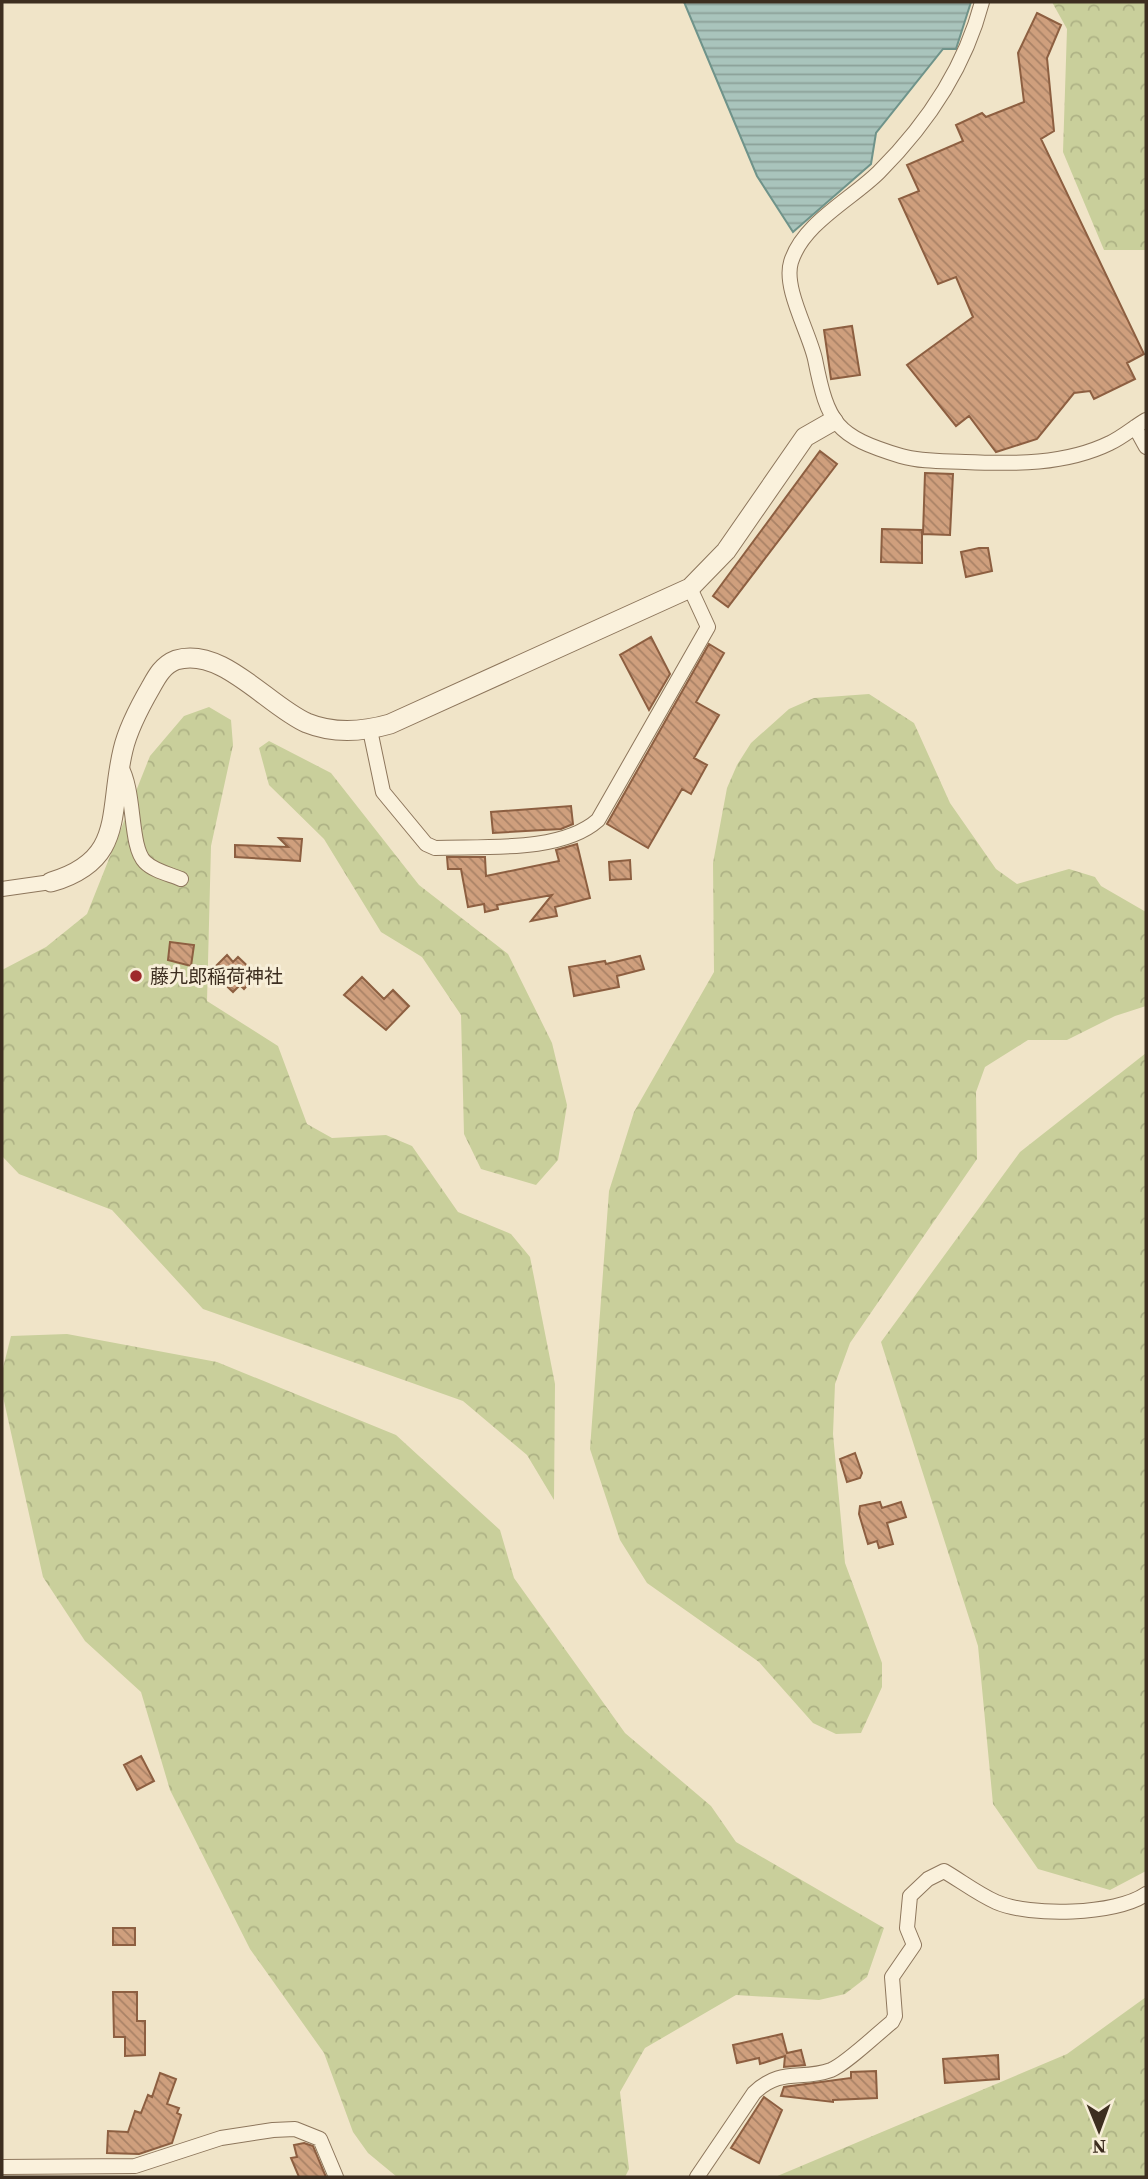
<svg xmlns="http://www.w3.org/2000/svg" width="1148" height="2179" viewBox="0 0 1148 2179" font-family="'Source Serif 4','Noto Sans JP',serif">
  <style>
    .forest { fill: url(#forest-crowns) }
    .water { fill: url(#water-rules); stroke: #6f938a; stroke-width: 2 }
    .building { fill: url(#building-back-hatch); stroke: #8d5f41; stroke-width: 2 }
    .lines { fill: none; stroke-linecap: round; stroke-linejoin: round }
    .minor-casing { stroke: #8d765c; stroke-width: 16 }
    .tertiary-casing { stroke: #8d765c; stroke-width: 21 }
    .minor { stroke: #faf1dc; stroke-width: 14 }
    .tertiary { stroke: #faf1dc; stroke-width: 19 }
    .poi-dot { fill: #9e2a2b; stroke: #f7eed8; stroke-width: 2.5 }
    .labels { text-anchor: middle; stroke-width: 6; stroke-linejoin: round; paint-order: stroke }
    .poi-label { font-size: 19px; fill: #3d2e20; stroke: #f7eed8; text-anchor: start }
  </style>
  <defs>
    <pattern id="forest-crowns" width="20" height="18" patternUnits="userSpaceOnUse" patternTransform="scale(1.75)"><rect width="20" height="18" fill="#c9cf9b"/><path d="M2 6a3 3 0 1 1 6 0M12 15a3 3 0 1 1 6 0" fill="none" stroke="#aeb285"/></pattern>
    <pattern id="water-rules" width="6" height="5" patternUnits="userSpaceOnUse" patternTransform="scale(1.75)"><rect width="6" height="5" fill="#a9c4bc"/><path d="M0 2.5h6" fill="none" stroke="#8ba098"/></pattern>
    <pattern id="building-back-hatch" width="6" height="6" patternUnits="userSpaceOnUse" patternTransform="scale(1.75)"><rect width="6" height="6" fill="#cf9f7d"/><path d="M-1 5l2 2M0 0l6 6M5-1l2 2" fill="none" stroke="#a98266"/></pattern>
  </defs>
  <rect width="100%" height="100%" fill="#f0e4c8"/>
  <path class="forest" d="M1052 2H1146V250H1104L1063 152 1067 29Z
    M869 694 914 723 950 803 996 869 1017 884 1069 869 1095 877 1101 886 1146 912V1006L1115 1016 1067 1040H1028L985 1067 976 1092 977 1159 850 1343 835 1384 833 1434 845 1563 882 1663V1687L861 1733 836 1734 813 1723 759 1662 647 1583 620 1540 590 1449 609 1191 634 1112 714 972 713 863 727 788 737 765 751 743 789 709 814 698Z
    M209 707 231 720 233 745 211 846 207 1001 278 1046 307 1124 332 1138 386 1135 412 1146 458 1212 511 1234 530 1257 555 1384 554 1500 527 1455 463 1401 203 1309 112 1210 19 1174 2 1156V970L46 947 87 914 150 756 184 716Z
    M269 741 331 773 419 885 508 954 552 1043 567 1105 558 1160 536 1185 481 1169 464 1134 461 1015 422 957 381 932 324 839 269 785 259 748Z
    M1146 1053V1871L1110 1890 1038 1869 993 1804 978 1646 881 1342 1020 1152Z
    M67 1334 217 1362 396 1435 500 1530 514 1578 625 1733 711 1806 736 1842 884 1928 867 1977 845 1994 819 2000 736 1995 645 2048 620 2092 629 2169 625 2177H397L368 2153 353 2132 324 2053 250 1949 170 1790 141 1692 85 1641 43 1577 2 1392V1372L11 1336Z
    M1146 1997V2177H775L1067 2054Z"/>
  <path class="water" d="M684 2H971L956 49H943L876 133 871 164 793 232 757 176Z"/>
  <path class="building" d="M1037 13 1061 25 1047 58 1054 131 1041 139 1144 354 1127 363 1135 379 1094 399 1090 391 1074 393 1037 439 996 452 969 416 956 426 907 365 973 317 956 277 938 284 899 199 919 191 907 165 963 141 956 125 982 113 986 117 1024 102 1018 53Z
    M852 326 860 375 831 379 824 330Z
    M820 451 837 464 728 607 713 596Z
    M925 473 953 474 950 535 923 534Z
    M882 529 922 530V563L881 562Z
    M979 548H988L992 571 966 577 961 552Z
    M651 637 670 674 649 710 620 655Z
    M709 644 724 653 696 702 719 715 694 758 707 765 691 794 682 789 648 848 607 824Z
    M571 806 573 824 561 829 493 833 491 812Z
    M279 838 302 839 300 861 235 857V845L288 847Z
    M577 844 590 898 555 907 557 916 531 921 552 895 497 905 498 909 485 912 484 904 468 907 461 869H448L447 857H485L486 876 559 861 556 850Z
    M630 860 631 879 610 880 609 862Z
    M170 942 194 945 191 966 168 960Z
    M227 955 233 962 238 957 257 975 244 989 240 985 233 992 211 971Z
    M640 956 644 969 617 976 619 987 574 996 569 967 605 961 606 964Z
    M362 977 384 999 393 990 409 1006 386 1030 344 995Z
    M855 1453 862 1473 860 1478 847 1482 840 1459Z
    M880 1502 882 1508 901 1502 906 1517 887 1523 893 1544 879 1548 877 1541 868 1544 859 1514 860 1506Z
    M141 1756 154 1781 137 1790 124 1765Z
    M113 1928H135V1945H113Z
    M113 1992H137V2021H145V2055L125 2056V2037H114Z
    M782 2034 787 2053 801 2050 805 2065 784 2067 785 2056 760 2064 759 2058 737 2063 733 2045Z
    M998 2055 999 2079 945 2083 943 2059Z
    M876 2071 877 2098 833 2100V2102L781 2096 784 2087 851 2078V2072Z
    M160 2073 176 2079 167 2104 179 2108 177 2113 181 2115 172 2143 139 2154 107 2153 108 2131 128 2132 135 2111 141 2113 148 2095 152 2097Z
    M764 2097 782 2110 759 2163 731 2148Z
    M304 2143 313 2146 326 2177H299L291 2158 297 2157 294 2145Z"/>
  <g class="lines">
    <g class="minor-casing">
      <path id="minor" d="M982 2C965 67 926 125 879 172 852 199 803 223 791 262 783 288 809 332 815 359 828 425 836 436 901 456 922 462 944 461 965 462 1013 464 1065 465 1110 443 1123 437 1134 427 1146 420
        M1135 427 1146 447
        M370 730 383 792 426 844 435 848C483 846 561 853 598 820L708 627 690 588
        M120 765C136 791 129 846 145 862 154 871 169 874 181 879
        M2 889 51 882
        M2 2167 135 2166 221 2138 273 2130 295 2129 320 2139 336 2177
        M697 2177 754 2093C781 2067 801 2081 831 2070 846 2064 878 2033 892 2022L895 2016 892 1977 914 1945 907 1928 910 1896 928 1879 944 1871C961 1881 978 1894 996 1902 1030 1917 1116 1915 1146 1894"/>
    </g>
    <g class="tertiary-casing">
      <path id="tertiary" d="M51 882C126 860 108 812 123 750 128 728 140 706 151 687 157 676 163 665 176 660 222 646 268 706 307 723 334 734 362 732 390 724L690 588 726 551 805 437 833 421"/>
    </g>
    <use href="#minor" class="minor"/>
    <use href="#tertiary" class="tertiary"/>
  </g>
  <circle class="poi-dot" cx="136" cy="976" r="7"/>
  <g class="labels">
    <g class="poi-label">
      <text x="150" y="983">藤九郎稲荷神社</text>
    </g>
  </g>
  <rect width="1148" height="2179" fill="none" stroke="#3d2e20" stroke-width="7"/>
  <g transform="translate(1099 2130) rotate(179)" stroke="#f7eed8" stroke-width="5" paint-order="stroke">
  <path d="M0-5L12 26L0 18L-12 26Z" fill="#3d2e20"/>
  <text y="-10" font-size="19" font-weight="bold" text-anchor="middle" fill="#3d2e20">N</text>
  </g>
</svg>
